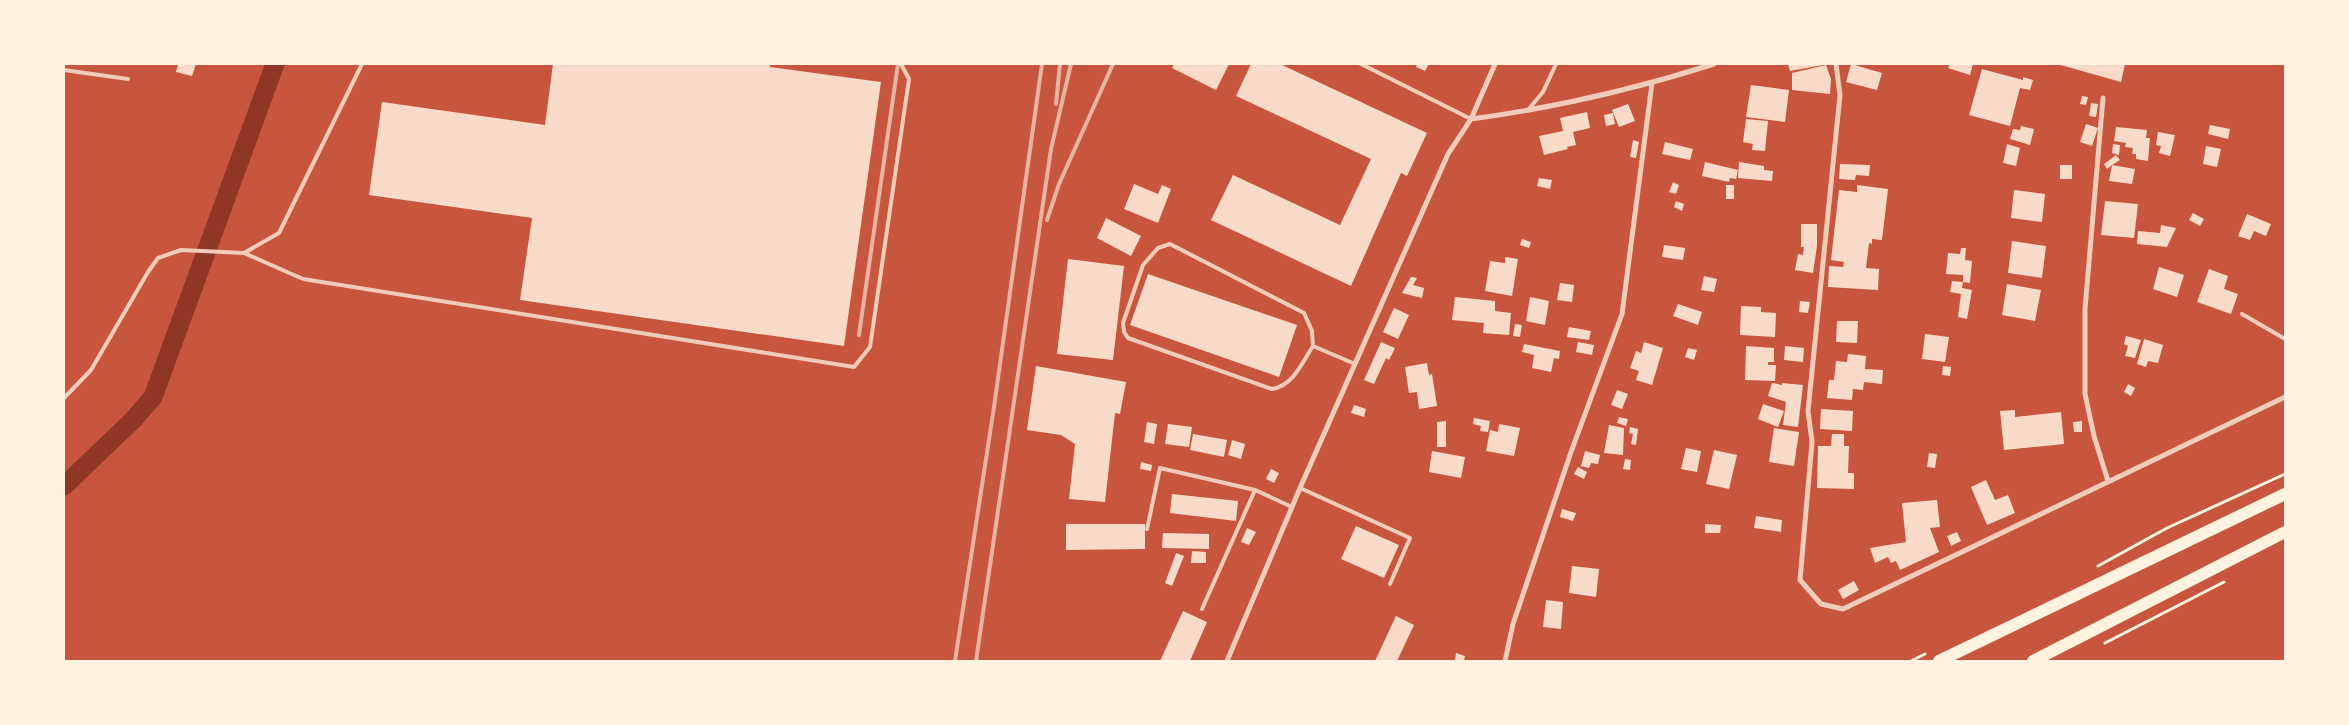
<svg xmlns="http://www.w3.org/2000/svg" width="2349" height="725" viewBox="0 0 2349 725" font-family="'Asap Condensed',sans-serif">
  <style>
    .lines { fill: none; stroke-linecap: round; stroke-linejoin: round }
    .canal { stroke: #8f3625; stroke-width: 19 }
    .building { fill: #f7dbc8 }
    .path { stroke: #fff3e0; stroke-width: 3 }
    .service { stroke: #f1ccb7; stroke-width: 4 }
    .minor { stroke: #f1ccb7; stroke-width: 5 }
    .primary { stroke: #fff3e0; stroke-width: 12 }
    .rail { stroke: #e9b49f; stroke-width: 4 }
  </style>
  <rect width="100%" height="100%" fill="#c8553d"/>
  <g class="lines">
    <path class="canal" d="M64 486 133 420 153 397 275 64"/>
  </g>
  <path class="building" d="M178 64H196L192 76 176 72Z
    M553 64H770V67L881 82 844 346 520 300 532 218 369 195 382 102 545 125Z
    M1174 64H1229L1216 90 1172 68Z
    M1251 64H1280L1427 133 1407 176 1401 173 1351 286 1211 220 1233 175 1340 225 1371 159 1236 96Z
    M1417 64H1429L1425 71 1416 67Z
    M1788 64H1823V65L1790 71Z
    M1851 64 1882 73 1877 90 1846 82Z
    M1950 64H1973L1970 75 1948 68Z
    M2057 64H2125L2121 82Z
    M1826 65 1831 79 1830 94 1792 90V73Z
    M1982 69 2023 80V77L2033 80 2030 90 2020 88 2010 126 1969 115Z
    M1751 85 1789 90 1785 122 1746 117Z
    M2082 96 2088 97 2086 105 2080 104Z
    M2091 103 2098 104 2096 117 2089 116Z
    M1628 104 1635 121 1619 127 1612 110Z
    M1587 112 1590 128 1573 132 1576 145 1567 147 1568 149 1544 155 1539 136 1563 131 1560 118Z
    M1613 113 1615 124 1606 126 1604 115Z
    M1746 119 1768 121 1765 151 1752 150 1753 144 1743 142Z
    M2086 124 2098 128 2092 146 2080 142Z
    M2210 125 2230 129 2228 139 2208 134Z
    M2021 126 2034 129 2030 145 2010 139 2013 129 2020 130Z
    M2116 127 2147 130 2146 138H2150L2148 161 2136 159V154H2132L2133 148 2125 147 2126 143 2114 141Z
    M2158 132 2175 135 2170 156 2159 153 2161 146 2156 145Z
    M1633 140 1639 142 1636 158 1630 157Z
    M1665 142 1693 149 1690 160 1662 154Z
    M2007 144 2020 148 2016 166 2003 163Z
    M2113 144 2120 145 2119 155 2112 153Z
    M2206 146 2221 149 2217 167 2203 164Z
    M2116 155 2120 160 2112 165 2135 169 2132 184 2109 181 2112 165 2107 169 2104 164Z
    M1705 162 1738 170 1736 179 1730 178 1729 182 1702 176Z
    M1739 162 1764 166V170L1773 171 1772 181 1738 178Z
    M1840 164 1870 165 1869 176 1856 175 1855 180 1839 179Z
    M2060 165H2072V179H2060Z
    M1539 178 1552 180 1550 189 1537 186Z
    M1673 182 1679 185 1676 194 1669 192Z
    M1134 184 1158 194 1162 185 1171 189 1158 223 1124 209Z
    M1726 185H1734V199H1726Z
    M1857 185 1888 189 1882 240 1872 239V244L1869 243 1866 268 1879 269 1878 290 1828 287 1829 266 1843 267 1844 262 1831 260 1839 190 1857 192Z
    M2014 190 2045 194 2042 222 2011 218Z
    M1676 201 1684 204 1682 211 1674 207Z
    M2105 201 2138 204 2134 238 2101 235Z
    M2193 213 2204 219 2200 226 2189 220Z
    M2247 214 2271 224 2266 236 2254 231 2250 240 2238 236Z
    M1106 218 1141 236 1131 256 1097 238Z
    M1801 224H1817V246L1813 273 1795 270 1798 254 1803 255 1804 247H1801Z
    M2161 225 2176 228 2167 247 2137 244 2138 231 2160 233Z
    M1522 239 1531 242 1529 248 1520 245Z
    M2012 241 2046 246 2042 278 2008 273Z
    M1664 245 1685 248 1683 260 1662 257Z
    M1961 248H1966L1965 260 1972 261 1970 283 1963 282 1962 288 1972 290 1967 319 1958 317 1961 294 1950 292 1952 281 1963 282V275L1946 274 1948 253 1960 254Z
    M1505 257 1518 259 1512 296 1485 291 1490 261 1505 263Z
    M1068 259 1124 266 1113 360 1057 354Z
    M2159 267 2184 275 2177 297 2153 289Z
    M2209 269 2228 276 2224 289 2238 294 2231 314 2197 302Z
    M1148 274 1297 325 1279 377 1130 325Z
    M1704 276 1717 279 1714 292 1701 290Z
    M1411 277 1417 278 1413 285 1424 288 1422 298 1402 293Z
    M1560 283 1574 285 1572 302 1557 300Z
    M2007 284 2041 290 2035 321 2002 315Z
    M1455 297 1495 301V311L1511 313 1509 335 1483 333 1484 323 1452 320Z
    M1530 297 1549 301 1545 325 1526 321Z
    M1800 301 1810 302 1808 313 1799 312Z
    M1678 304 1702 312 1698 325 1673 316Z
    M1741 306 1761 307V312L1776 313 1775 337 1740 335Z
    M1394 308 1409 315 1398 339 1383 332Z
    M1837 321H1858L1857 343 1836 342Z
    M1515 324 1522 325 1520 337 1513 336Z
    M1569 327 1591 331 1589 340 1567 337Z
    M1925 334 1949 337 1945 362 1922 359Z
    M2126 336 2141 340 2135 358 2125 356 2128 346 2124 344Z
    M2144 339 2163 345 2158 363 2148 361 2146 367 2137 364Z
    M1381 342 1395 348 1389 360 1386 358 1374 384 1364 380Z
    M1578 342 1594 345 1592 355 1576 352Z
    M1644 342 1663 348 1652 385 1636 380 1639 371 1630 368 1636 351 1641 353Z
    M1524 344 1560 351 1559 359 1554 358 1551 372 1532 368 1534 355 1522 352Z
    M1746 346 1774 348V362H1768V365H1776L1775 381 1745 380Z
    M1785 346 1804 348 1803 362 1784 360Z
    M1688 348 1697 350 1694 360 1685 357Z
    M1848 354 1866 356 1865 369 1883 370 1882 384 1864 382 1863 390 1853 389 1852 400 1827 398 1829 380H1834L1836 361 1847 362Z
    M1427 363 1429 375 1432 374 1437 406 1419 409 1417 392 1409 393 1405 367Z
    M1036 366 1126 382 1120 414 1115 413 1105 502 1069 499 1075 444 1061 435 1027 430Z
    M1943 366 1951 367 1950 376 1942 375Z
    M1772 383 1782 385V383L1803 385 1798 427 1783 425 1786 402 1768 396Z
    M2128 384 2135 388 2131 396 2124 392Z
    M1617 390 1628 394 1622 409 1611 405Z
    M1763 404 1784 411 1778 427 1758 419Z
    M1354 405 1366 409 1364 417 1351 413Z
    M1821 409 1853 411 1852 431 1820 429Z
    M2015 410V417L2061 412 2064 444 2004 450 2000 411Z
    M1619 417 1628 419 1626 426 1617 423Z
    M1474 418 1490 421 1488 432 1480 431 1481 426 1473 424Z
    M1446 421V447H1437V422Z
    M2082 421V432H2074L2073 422Z
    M1147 422 1157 424 1154 444 1144 442Z
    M1168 424 1192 427 1189 447 1165 444Z
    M1499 424 1520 428 1514 456 1486 451 1490 430 1498 432Z
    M1609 425 1624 428 1623 455 1604 453Z
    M1630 427 1638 429 1636 445 1631 444 1633 434 1629 433Z
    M1774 428 1799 432 1794 466 1769 462Z
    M1193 434 1227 440 1224 457 1190 450Z
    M1832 434H1844V446H1849L1848 473H1854V489L1817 488 1818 446H1831Z
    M1232 440 1245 444 1241 459 1228 455Z
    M1686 448 1701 451 1697 472 1681 469Z
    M1714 450 1737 455 1729 489 1706 484Z
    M1432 451 1465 457 1461 478 1429 472Z
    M1585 451 1600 455 1598 464 1591 463 1589 468 1581 466Z
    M1929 453 1937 454 1935 468 1927 467Z
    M1625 459 1631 460 1630 470 1623 469Z
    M1141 462 1152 465 1151 471 1140 469Z
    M1578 467 1587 472 1584 479 1574 474Z
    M1271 469 1279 473 1274 483 1266 479Z
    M1986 480 1995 500 2008 495 2015 513 1987 525 1971 487Z
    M1172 494 1238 501 1236 521 1170 513Z
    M1937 500 1940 527 1930 528 1939 552 1900 570 1896 561 1891 563 1888 557 1875 563 1870 548 1906 542 1902 503Z
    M1562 509 1576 513 1573 521 1560 517Z
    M1756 516 1782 520 1781 532 1754 528Z
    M1066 524H1145V549L1066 550Z
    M1705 524 1721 525 1720 533H1705Z
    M1356 526 1399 545 1384 578 1341 559Z
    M1247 528 1256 532 1249 545 1241 542Z
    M1957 532 1961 541 1951 546 1947 536Z
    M1163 533 1209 534V549L1162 548Z
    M1192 551 1206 552V563H1191Z
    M1176 553 1184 556 1172 586 1165 583Z
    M1572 566 1599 569 1596 597 1569 593Z
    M1854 581 1859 590 1843 599 1838 590Z
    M1546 600 1563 602 1561 629 1543 627Z
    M1183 611 1207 622 1190 661H1160Z
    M1396 616 1414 625 1397 661H1375Z
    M1456 653 1465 656 1464 661 1455 660Z"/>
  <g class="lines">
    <path class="path" d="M2098 566 2167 528 2285 474
      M2105 643 2224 582
      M1911 661 1925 654"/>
    <path class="service" d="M1361 64 1471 119
      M64 70 128 79
      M1528 110 1543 92 1556 64
      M244 253 279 233 362 64
      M2242 314 2285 339
      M1313 346C1302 363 1293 386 1272 389L1128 338 1124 332 1123 323 1143 265 1158 248 1170 244 1304 313 1312 331 1313 346 1355 364
      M64 398 91 370 148 272 158 258 181 250 244 253 303 279 854 367 870 347 909 79 901 64
      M1300 488 1410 538 1390 584
      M1147 529 1160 468 1255 490 1292 507
      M1202 609 1255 490"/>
    <path class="minor" d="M1836 64 1840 95 1808 411 1812 442 1800 580 1821 604 1843 609 2285 397
      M2103 98 2085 309V394L2094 436 2108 481
      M1471 119C1554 108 1635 89 1714 64
      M1227 661 1300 488 1448 154 1471 119 1495 64
      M1505 661 1513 624 1571 452 1622 314 1652 83"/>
    <path class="primary" d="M1939 661 2285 494
      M2033 661 2285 532"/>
    <path class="rail" d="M1056 104 1060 64
      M1047 220 1059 184 1113 64
      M859 335 898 64
      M955 661 994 407 1042 64
      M976 661 1051 149 1071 64"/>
  </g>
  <rect width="2349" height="725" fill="none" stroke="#fff3e0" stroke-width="130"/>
</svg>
